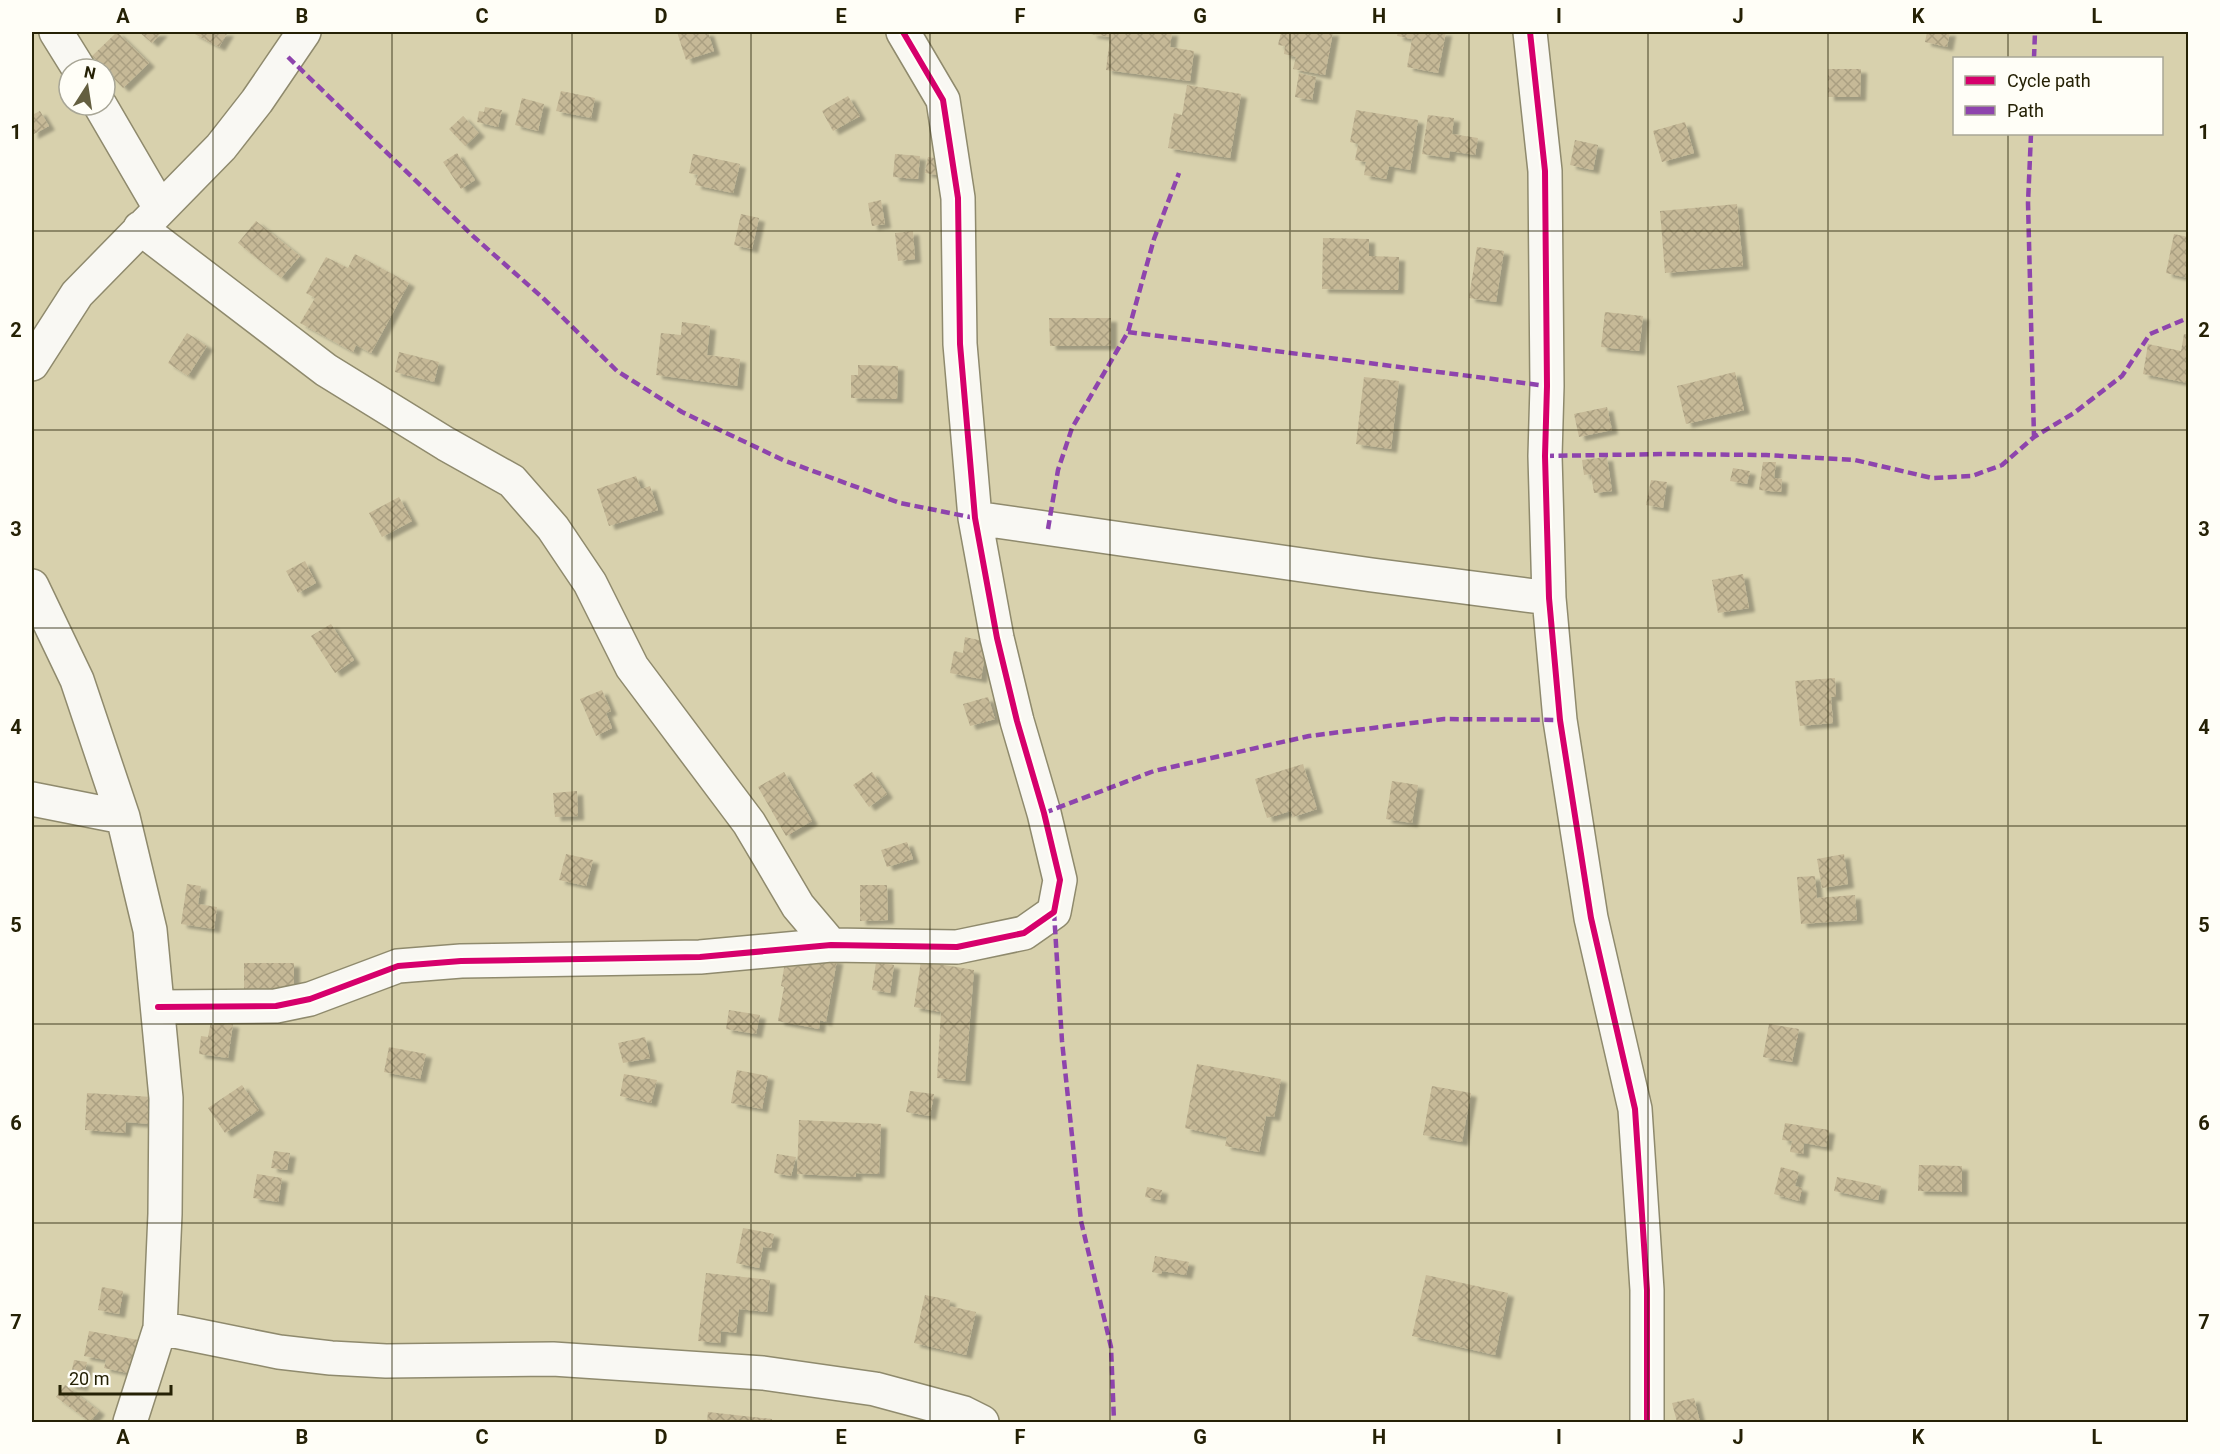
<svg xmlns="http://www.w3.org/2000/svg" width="2220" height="1454" viewBox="0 0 2220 1454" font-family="Roboto,sans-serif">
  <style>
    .building { fill: url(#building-cross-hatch); filter: url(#shadow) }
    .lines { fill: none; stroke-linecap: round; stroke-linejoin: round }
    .minor-casing { stroke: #8f8a6d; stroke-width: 36 }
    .minor { stroke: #f9f8f3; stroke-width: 33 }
    .quiet { stroke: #8e44ad; stroke-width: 4.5; stroke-dasharray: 9 4.5; stroke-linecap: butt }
    .cycleway-casing { stroke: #fffef7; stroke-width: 10 }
    .cycleway { stroke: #d6006c; stroke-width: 6 }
    .grid { fill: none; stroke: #252105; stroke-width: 1.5; stroke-opacity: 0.55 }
    .neatline { fill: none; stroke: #252105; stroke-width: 2 }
    .grid-label { font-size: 20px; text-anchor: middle; font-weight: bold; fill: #252105 }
  </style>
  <defs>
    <pattern id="building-cross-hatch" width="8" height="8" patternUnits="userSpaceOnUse" patternTransform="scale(1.5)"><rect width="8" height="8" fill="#c6b997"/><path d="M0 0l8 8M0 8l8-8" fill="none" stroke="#aa9f81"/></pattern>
    <filter id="shadow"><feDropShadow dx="6" dy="4" stdDeviation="1.5" flood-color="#0004"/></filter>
  </defs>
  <rect width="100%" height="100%" fill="#d8d1ad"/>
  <path class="building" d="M117 32 149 63 123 88 92 56Z
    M139 32H162L152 43Z
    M191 32H228L219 47Z
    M677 32H708L714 51 686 60Z
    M1091 32H1172L1170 47 1194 51 1190 81 1106 70 1110 37 1091 34Z
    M1281 32H1333L1325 75 1293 69 1296 57 1284 54 1285 46 1278 45Z
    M1398 32H1446L1438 73 1407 67 1412 39 1397 36Z
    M1927 32H1950L1947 47 1925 42Z
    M1828 69H1861L1860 97H1828Z
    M1299 73 1316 77 1312 100 1295 97Z
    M1187 85 1241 94 1230 158 1168 148 1174 113 1182 115Z
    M561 91 595 98 591 118 556 111Z
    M848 96 860 116 833 131 822 111Z
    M522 98 544 104 538 131 515 125Z
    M485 107 502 110 498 127 477 122 479 111 484 112Z
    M1356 110 1418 120 1410 170 1389 166 1386 179 1364 175 1366 162 1355 160 1358 144 1350 142Z
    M40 111 49 126 32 135V115Z
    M1428 115 1454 118 1452 134 1478 138 1475 155 1450 151 1449 158 1422 154Z
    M463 116 479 133 465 146 449 129Z
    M1685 122 1694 153 1662 162 1653 131Z
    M1575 140 1598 145 1593 170 1570 165Z
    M457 153 475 180 461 189 443 162Z
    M693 154 740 164 733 193 695 185 698 175 689 173Z
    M895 154 920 156 918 179 893 177Z
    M928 157 947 160 944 176 925 173Z
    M881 200 885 224 872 226 868 203Z
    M1737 204 1743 266 1665 273 1660 211Z
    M741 214 759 218 752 249 734 245Z
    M256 221 300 256 281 278 238 243Z
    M913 231 915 259 898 261 895 233Z
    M2174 234 2188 237V278L2166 273Z
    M1323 238 1369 239V256L1399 257 1398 290 1322 289Z
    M1477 247 1504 251 1496 302 1469 298Z
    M355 254 409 283 371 353 356 345 353 352 300 323 315 298 306 293 326 257 348 268Z
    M1605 312 1643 316 1639 351 1601 347Z
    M1049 318H1111V346H1050Z
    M682 322 710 326 707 355 740 359 737 386 656 375 661 333 681 335Z
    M187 333 207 346 188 376 168 363Z
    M2184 334 2188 335V383L2143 374 2148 344 2181 351Z
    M399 352 439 362 434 382 395 372Z
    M858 365 898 366 897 399 851 398V375H858Z
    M1735 372 1744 410 1686 424 1677 386Z
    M1364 377 1399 381 1391 449 1356 444Z
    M1607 407 1612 430 1579 437 1574 414Z
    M1607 457 1612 491 1594 493 1591 474 1584 475 1582 460Z
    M1763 462H1776L1774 478 1782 479 1781 492 1759 490Z
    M1733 468 1750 471 1747 484 1730 481Z
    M636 476 641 489 650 486 658 510 609 526 597 489Z
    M1651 480 1667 482 1663 508 1646 505Z
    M399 497 412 521 382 537 369 513Z
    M305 561 316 583 298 593 286 571Z
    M1743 574 1749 608 1718 613 1712 580Z
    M331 624 354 660 335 673 311 636Z
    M965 637 987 642 981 679 950 673 954 651 963 653Z
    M1835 678 1836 697H1831L1833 723 1800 726 1795 681Z
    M602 690 611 711 606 713 612 728 596 736 580 699Z
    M988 697 995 719 970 726 963 704Z
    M1303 764 1317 809 1293 817 1291 811 1267 818 1255 779Z
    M784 772 812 821 786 836 758 787Z
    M872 772 887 794 869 807 853 785Z
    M1392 781 1418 785 1412 823 1386 819Z
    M577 791 578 816 555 817 553 793Z
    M907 842 913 859 887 867 881 850Z
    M566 854 593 860 586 886 559 880Z
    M1844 854 1848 884 1822 888 1817 859Z
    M1815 876 1817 898 1855 895 1857 920 1801 924 1797 877Z
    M187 884 201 886 198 904 217 907 214 929 181 924Z
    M860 885H887L888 920 860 921Z
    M787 950 837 960 826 1022 820 1020 819 1029 778 1021 784 987 781 986Z
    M921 961 974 970 965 1081 937 1078 941 1012 914 1007Z
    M876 962 894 965 890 993 872 990Z
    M244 963H294V993L244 992Z
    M729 1010 760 1015 756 1034 726 1029Z
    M211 1021 233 1024 228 1058 199 1054 201 1036 208 1037Z
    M1769 1024 1799 1029 1792 1062 1763 1057Z
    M645 1037 650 1058 623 1063 618 1043Z
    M389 1047 426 1054 420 1079 384 1072Z
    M1197 1064 1281 1079 1274 1117 1266 1116 1259 1152 1225 1146 1227 1137 1185 1128Z
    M737 1070 768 1076 762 1109 731 1103Z
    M624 1074 657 1080 651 1103 620 1096Z
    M242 1085 259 1110 225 1133 208 1108Z
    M1432 1086 1471 1093 1462 1142 1423 1135Z
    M910 1091 934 1094 930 1116 906 1112Z
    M87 1093 152 1097 150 1124 126 1122 125 1133 85 1130Z
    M799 1120 881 1124 879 1174 856 1173V1177L797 1174Z
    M1785 1123 1829 1130 1826 1147 1804 1143 1803 1154 1790 1152 1792 1141 1782 1140Z
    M274 1151 290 1153 287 1170 271 1168Z
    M777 1154 796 1157 791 1176 774 1173Z
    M1919 1165 1962 1166V1192L1918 1191Z
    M1781 1167 1799 1172 1795 1186 1802 1188 1799 1201 1774 1194Z
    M257 1174 282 1178 278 1202 253 1198Z
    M1837 1177 1881 1186 1878 1200 1834 1191Z
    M1147 1187 1162 1190 1160 1200 1145 1197Z
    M743 1228 774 1234 771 1248 763 1247 759 1268 736 1263Z
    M1155 1256 1189 1262 1186 1275 1162 1271V1274L1152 1272Z
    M706 1273 770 1280 767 1312 739 1309 736 1333 721 1331 720 1343 698 1341Z
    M1426 1275 1508 1293 1495 1355 1412 1336Z
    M102 1287 123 1291 119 1314 98 1310Z
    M925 1295 950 1300 949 1306 976 1312 966 1355 914 1343Z
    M89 1331 144 1341 137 1375 104 1368 106 1360 84 1356Z
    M74 1360 87 1362 82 1387 69 1385Z
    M65 1385 99 1411 90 1422 56 1397Z
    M1694 1398 1700 1422H1677L1672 1403Z
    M708 1412 772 1419V1422H707Z"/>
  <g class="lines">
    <g class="minor-casing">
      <path id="minor" d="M56 32 79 69
        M1530 32 1545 171 1547 386 1545 456 1549 598 1560 720 1591 918 1635 1109 1647 1290V1422
        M100 105 160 208
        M140 228 326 370 446 444 512 481 553 528 590 583 632 667 749 823 798 906 831 945
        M32 364 77 294 221 147 257 101 304 32
        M975 518 1372 575 1549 598
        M32 586 77 680 123 817 150 930 166 1098 165 1214 160 1328 130 1422
        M32 799 123 817
        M158 1007 276 1006 310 999 398 966 461 961 700 957 831 945 957 947 1024 933 1054 912 1060 880 1044 813 1017 721 997 638 975 518 960 344 958 198 943 100 903 32
        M160 1328 279 1352 331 1358 386 1361 553 1359 763 1373 875 1389 964 1413 982 1422"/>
    </g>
    <use href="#minor" class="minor"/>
    <path class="quiet" d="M288 57 474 237 543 298 617 371 682 412 783 460 900 503 975 518
      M2034 58 2035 32
      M2031 134 2028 203 2034 437
      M1128 332 1547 386
      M1545 456 1664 454 1766 455 1855 460 1932 478 1972 476 2002 465 2034 437 2074 413 2122 376 2150 334 2188 318
      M1048 529 1058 470 1072 428 1128 332 1154 239 1179 173
      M1044 813 1154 771 1309 736 1444 719 1560 720
      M1054 912 1062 1041 1081 1221 1111 1347 1114 1422"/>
    <g class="cycleway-casing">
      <path id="cycleway" d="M1530 32 1545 171 1547 386 1545 456 1549 598 1560 720 1591 918 1635 1109 1647 1290V1422
        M158 1007 276 1006 310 999 398 966 461 961 700 957 831 945 957 947 1024 933 1054 912 1060 880 1044 813 1017 721 997 638 975 518 960 344 958 198 943 100 903 32"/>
    </g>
    <use href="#cycleway" class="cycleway"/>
  </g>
  <path class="grid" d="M213 32V1422M392 32V1422M572 32V1422M751 32V1422M930 32V1422M1110 32V1422M1290 32V1422M1469 32V1422M1648 32V1422M1828 32V1422M2008 32V58M2008 134V1422M32 231H2188M32 430H2188M32 628H2188M32 826H2188M32 1024H2188M32 1223H2188"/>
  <rect width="2220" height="1454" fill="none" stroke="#fffef7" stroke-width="66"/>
  <rect x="1953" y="57" width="210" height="78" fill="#fffef7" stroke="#a8a696" stroke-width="1.5"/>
  <rect x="1965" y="76" width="30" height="9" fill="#d6006c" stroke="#a8a696" stroke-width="1.5"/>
  <text x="2007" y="87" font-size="18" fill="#252105">Cycle path</text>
  <rect x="1965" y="106" width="30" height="9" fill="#8e44ad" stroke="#a8a696" stroke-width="1.5"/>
  <text x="2007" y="117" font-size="18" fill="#252105">Path</text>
  <g transform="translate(87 87) rotate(12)"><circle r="28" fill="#fffef7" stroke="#a8a696" stroke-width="1.5"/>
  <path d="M0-4.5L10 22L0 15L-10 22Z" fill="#645f40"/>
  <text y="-9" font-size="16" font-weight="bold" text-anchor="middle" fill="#252105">N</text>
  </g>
  <path d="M60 1385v9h111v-9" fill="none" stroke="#252105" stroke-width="3"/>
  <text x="69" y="1385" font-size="18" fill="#252105" stroke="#fffef7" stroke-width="4.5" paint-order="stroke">20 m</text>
  <rect x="33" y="33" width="2154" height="1388" class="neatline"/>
  <g class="grid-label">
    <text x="123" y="23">A</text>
    <text x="302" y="23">B</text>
    <text x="482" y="23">C</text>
    <text x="661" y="23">D</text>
    <text x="841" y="23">E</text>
    <text x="1020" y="23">F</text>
    <text x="1200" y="23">G</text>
    <text x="1379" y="23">H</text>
    <text x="1559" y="23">I</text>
    <text x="1738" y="23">J</text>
    <text x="1918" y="23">K</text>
    <text x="2097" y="23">L</text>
    <text x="16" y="139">1</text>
    <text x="2204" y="139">1</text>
    <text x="16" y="337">2</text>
    <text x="2204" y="337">2</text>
    <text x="16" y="536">3</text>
    <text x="2204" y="536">3</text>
    <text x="16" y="734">4</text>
    <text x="2204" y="734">4</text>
    <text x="16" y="932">5</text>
    <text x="2204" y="932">5</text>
    <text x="16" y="1130">6</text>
    <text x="2204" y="1130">6</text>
    <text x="16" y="1329">7</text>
    <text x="2204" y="1329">7</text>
    <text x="123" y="1444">A</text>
    <text x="302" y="1444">B</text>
    <text x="482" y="1444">C</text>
    <text x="661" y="1444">D</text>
    <text x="841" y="1444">E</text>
    <text x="1020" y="1444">F</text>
    <text x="1200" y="1444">G</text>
    <text x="1379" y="1444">H</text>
    <text x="1559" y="1444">I</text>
    <text x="1738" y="1444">J</text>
    <text x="1918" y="1444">K</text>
    <text x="2097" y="1444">L</text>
  </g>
</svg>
